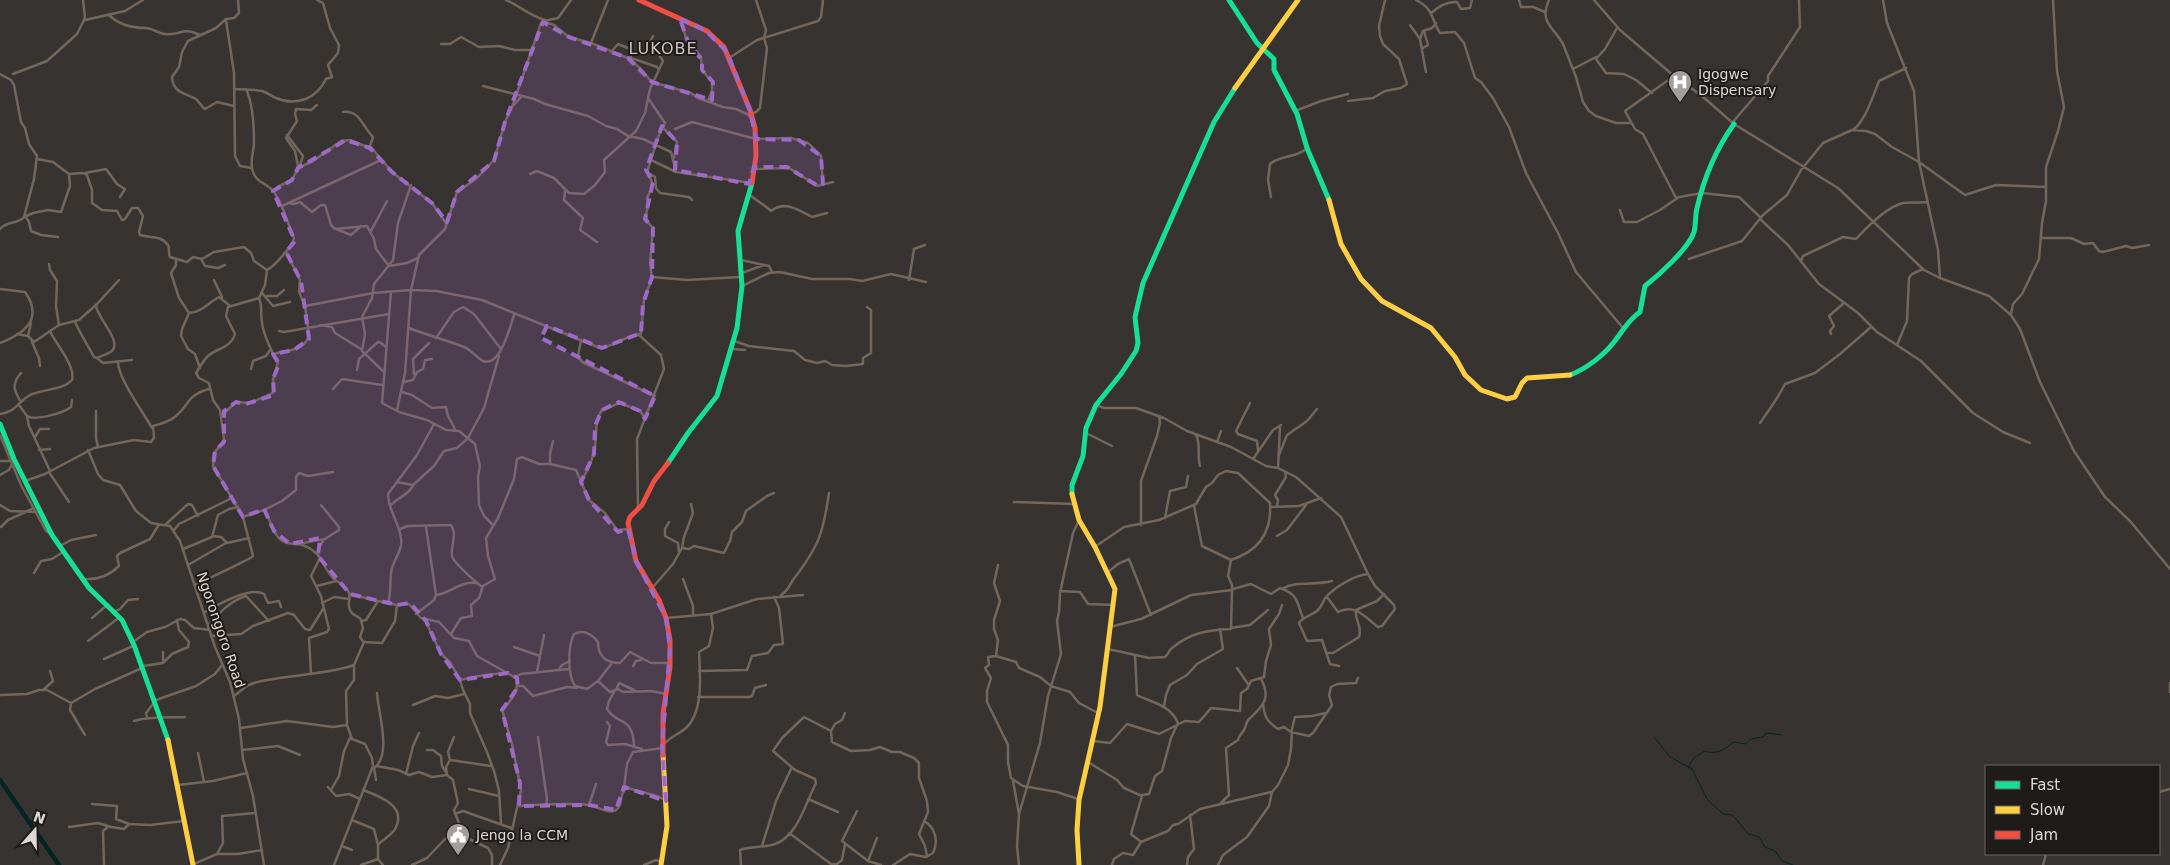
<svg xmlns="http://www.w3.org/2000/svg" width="2170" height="865" viewBox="0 0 2170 865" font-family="'DejaVu Sans',sans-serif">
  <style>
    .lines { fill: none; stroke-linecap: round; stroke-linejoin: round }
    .stream { stroke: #052426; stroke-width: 1 }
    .river { stroke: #052426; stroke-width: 4.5 }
    .street { stroke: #73675c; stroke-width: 2.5 }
    .fast { stroke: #16e098; stroke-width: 5 }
    .slow { stroke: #ffcf43; stroke-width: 5 }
    .jam { stroke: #f24e42; stroke-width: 5 }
    .marked { fill: #9e69c7; fill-opacity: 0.2; stroke: #9e69c7; stroke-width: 4; stroke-dasharray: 10 6; stroke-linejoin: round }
    .labels { text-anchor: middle; stroke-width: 4; stroke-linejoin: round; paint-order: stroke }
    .poi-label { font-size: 14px; fill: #ded9d6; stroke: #1e1b19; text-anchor: start }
    .street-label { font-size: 14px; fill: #ded9d6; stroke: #1e1b19 }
    .quarter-label { font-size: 16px; letter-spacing: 1px; fill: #ccc2bd; stroke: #1e1b19 }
  </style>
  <rect width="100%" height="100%" fill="#373331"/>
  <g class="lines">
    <path class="stream" d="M1654 737 1670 757 1692 769 1707 799 1723 814 1732 815 1737 820 1748 834 1759 837 1765 847 1775 851 1782 861 1793 865
      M1688 767 1694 758 1704 751C1717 755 1724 750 1734 742L1745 744 1751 739 1763 737 1766 733 1782 735"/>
    <path class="river" d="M0 780 59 865"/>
    <path class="street" d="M506 0C520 6 530 16 545 20
      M1416 0C1435 10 1430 18 1440 33L1455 32 1464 43 1475 78 1481 82 1493 98 1509 127 1526 173 1558 233 1576 272 1623 328
      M1519 0 1521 7H1533L1545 12
      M1549 0C1539 23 1553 26 1563 44L1576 77 1583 102 1589 111 1596 116 1616 123H1631
      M1594 0 1620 30 1674 76 1702 96 1734 124 1838 188 1924 270 1940 278 1989 296 2011 315 2020 329 2040 382 2074 451 2105 497 2130 521 2170 569
      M1883 0 1887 23 1914 91 1919 162 1938 250 1940 277
      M1431 13C1439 6 1447 1 1457 2L1461 9 1470 8 1472 0
      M109 15C119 25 134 28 146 28 152 28 159 34 165 34 182 36 181 26 200 35
      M680 19 687 41 701 57 702 70 712 82V91L708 101
      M85 20 125 11 143 0
      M226 20 234 73 235 156 240 166 252 168
      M544 21 558 18 571 0
      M1410 25 1420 39
      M1617 28 1605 49 1596 59 1606 73 1624 74 1636 80 1652 93
      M591 43 608 0
      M441 44H450L461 37 479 47 499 46 515 50H531
      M1423 48 1428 45 1424 31
      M611 52 618 44 630 49 631 60
      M631 58 657 67 659 70
      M729 58 757 40 818 21 821 17 823 0
      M1573 69 1596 57
      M1426 72 1420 39 1423 31 1432 28 1436 23
      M0 74 11 80 14 85 21 122 25 128 29 144 37 156 34 179 24 217C17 225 8 220 0 229
      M13 74 47 61 77 34 85 18 83 0
      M1674 76 1625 111 1635 129 1643 134 1676 198
      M483 86 534 99 545 104 588 116 606 126 617 129 628 136 643 139 671 152 676 172 751 183
      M234 89C244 90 253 89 262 91 268 93 271 96 276 98 297 107 317 98 326 79L332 77 328 65 338 53 339 45 330 28 323 3 317 0
      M246 89C253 104 254 125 254 142 254 152 249 161 253 172 256 182 266 183 272 190 283 202 287 223 294 238 292 246 274 267 267 270
      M648 98 665 123 659 135 647 172 655 177 656 188 660 193 689 197 692 200
      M1348 101 1373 98 1385 91 1401 88 1407 84 1399 59 1383 44 1380 36 1379 26 1385 0
      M234 106 217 102 205 109C201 106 199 102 196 99 185 93 173 93 172 77L179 67 182 52 188 41 216 28 226 19 234 18 239 13 238 0
      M513 106 521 97
      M1295 111 1321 101 1348 94
      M343 112C360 110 362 126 373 137L370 146 392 172 432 203 446 223
      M751 114 756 112 760 108 767 48 764 38 766 30 756 0
      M1732 123 1768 81V76L1800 27 1799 0
      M664 129 677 142 674 158
      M675 129 692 122 756 139 791 138 808 143 821 156 823 184
      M1854 129C1865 121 1874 94 1879 81L1906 68
      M287 135 303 156 300 165
      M37 159 53 162 69 174 83 173 87 175 92 190V203L102 210 117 211 122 220 125 219 132 208H138L143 216 139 232 140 235C150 238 161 235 168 245 170 248 168 254 170 257L187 262 193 257 202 259 214 252 244 247 251 253 254 261 267 270 265 285 259 298 228 307 226 316 235 334C231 348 217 348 208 356 203 361 199 368 196 373L199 378 209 383 213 400 220 410 224 440 214 453 213 466 243 517 253 556C251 559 203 581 195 585
      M651 160 676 172
      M298 166 295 151 286 138 297 121 295 114 296 109 311 110 317 105
      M754 169 789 168 817 186 833 182
      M85 173 106 169 117 184 125 189 120 197
      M530 174 537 171 554 178 569 193 584 194 595 185 605 172 604 160 636 131 645 113 650 89 663 61 650 42 653 36
      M273 191 279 186 292 180 298 168 313 161 341 141 350 140 370 148
      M565 191 564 200 583 218 580 230 597 242
      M749 194C756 201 764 204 771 211 785 200 798 210 812 217L827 213
      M1271 197 1268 180 1270 164C1280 155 1296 158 1306 149
      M288 203 294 204 300 202 312 212 321 205H325L331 225 335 229 367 226 374 239 376 249 389 266 407 263 418 258
      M282 206 381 160
      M1620 210 1624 222H1637L1660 210 1679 197 1702 193 1739 197 1760 217
      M25 216 29 222 31 231 41 235 58 237
      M24 217 33 213 48 210 61 212 70 186 69 174
      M1760 219 1788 245 1819 284 1858 313 1877 332 1921 361 1973 413 2003 432 2030 443
      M336 229 351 235 361 226
      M371 231 387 201
      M2041 238H2071L2084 244 2093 243 2099 251 2103 252 2126 246 2132 248 2149 245
      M176 259V265L171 273 179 298 189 313
      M201 259 205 266 218 268 225 265
      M1689 259 1742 241 1763 215 1787 195 1801 170 1823 143 1852 130 1866 131 1875 134 1892 147 1919 162 1965 195 1996 185 2046 187
      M741 260 769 266 772 272
      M1801 261 1803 256 1843 237 1856 239C1867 227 1886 207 1903 203 1911 202 1919 203 1927 202
      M49 264 50 270 57 281 56 306 59 325
      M742 273 764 265
      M652 277 687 280 740 277
      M214 280 222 297
      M909 280 914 249 925 245
      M742 286 769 273 780 272 812 279H850L862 281 891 274 926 282
      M0 289 25 292C44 319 24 334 0 343
      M391 292 382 403 399 412 427 420 446 430 459 431 475 444 480 466 478 477 479 505 484 516 493 525
      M262 293 273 306 290 302
      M267 296H277L284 290
      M305 306 373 293 411 290 436 291 482 300 600 348C615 347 625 335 641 334L644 300 652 278 650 263 653 228 646 220V215L648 206 647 198 653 185 649 175
      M2011 314 2013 304 2022 294 2039 259 2042 223 2046 201V167L2058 131 2064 107 2057 71 2053 0
      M75 322C81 335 88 346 94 357L97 358C101 356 108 354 112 351 122 341 98 319 96 306
      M320 325 332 327 335 333 361 349
      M409 328C427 335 446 340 464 347 471 350 476 357 483 361 500 368 510 327 514 315
      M279 331 284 332 389 314
      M17 334 28 336 34 342 59 325 79 320 97 304 119 280
      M1831 334 1830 331 1834 326 1829 316 1844 303
      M28 336 31 323
      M436 338 454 312 463 307 474 314 501 349
      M581 340 578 356 582 362 655 396
      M734 341 749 346 794 351 805 360 817 363 825 361 832 365 846 366 863 364V358L871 353V310L867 307
      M32 342 39 358 40 366
      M1897 345 1907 321 1909 278 1912 274 1923 269
      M732 349 745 350
      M273 354C286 350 303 352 309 336L305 306 299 292 300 280 286 252
      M97 358 103 363 132 360
      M118 362C118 378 143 412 152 428
      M200 368 195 354 188 349 181 336 182 329 189 313C202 312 208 303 219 297L229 305
      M251 369 253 361 266 356 270 350
      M357 370 359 359 378 342 381 343 386 347
      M384 372 362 351 365 334 362 317 372 298 374 284 393 260 398 223 411 185
      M21 373C11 384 14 391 21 402
      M414 374 413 359 429 343
      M404 382 413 380 417 372 423 369 425 360 432 359
      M333 389 342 379 382 385
      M402 392 412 395 432 408 446 407 448 416 455 429
      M1250 403 1236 431 1238 434 1257 441 1258 450
      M19 405 27 416 29 426 50 471
      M1096 405 1104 408H1136L1164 418 1187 431 1231 447 1266 466 1278 468 1296 477 1341 517 1368 574 1375 586 1394 605 1395 609 1382 626 1378 627C1365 617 1355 603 1338 612L1327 597
      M397 410 405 373 411 290 419 255 445 229 457 192 476 179 494 160 505 122 512 107 541 23 545 22 554 25 569 37 591 43 628 58 640 68 652 82 691 93 698 98 723 107 736 109 747 114 751 118
      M96 411V438L98 447
      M0 414C18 411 17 402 30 395 43 389 63 390 72 380 76 366 55 343 50 331
      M222 415 236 402 250 403 273 393V379L278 363C272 352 263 334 262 322 260 313 263 307 259 298
      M27 416C35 421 64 413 71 407L72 400
      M1760 423C1769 410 1778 398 1785 384L1815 373 1840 354 1871 327
      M1086 433 1112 446
      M0 435 21 485 46 531 52 535
      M1196 435C1201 443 1197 456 1200 466
      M35 437 40 429H49
      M553 441 550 454V464L576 470 589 500 605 513 617 530 628 529
      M1217 442 1221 431
      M39 450 50 449
      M88 450 98 474 103 480 120 485 136 511 151 523 170 526 180 541 215 647 230 682 239 719 243 759 253 796 264 865
      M1279 455 1287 435 1307 421 1317 409
      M1253 459 1273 430 1281 425
      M0 461H11
      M1278 468 1280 428
      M49 472 69 502
      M0 475 9 470 12 464
      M25 481 45 474 94 448 134 440 151 442 154 438 153 426C161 424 170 421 176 416 190 404 187 395 209 389
      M582 481C586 472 592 462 594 452 598 437 593 423 602 410L620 403 640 411 645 418
      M397 482 413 485 434 466 444 451 457 448 468 438 484 408 499 356
      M1014 502 1074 504
      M0 505 10 511 36 512
      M391 505C399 496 406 497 413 486
      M1194 506 1202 546 1231 560
      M1277 506 1278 500 1275 495 1286 477 1285 472
      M1270 507 1299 506 1321 498
      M264 510 282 501 296 490V477L299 473 308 476 333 472
      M638 510 637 439 664 369 661 355 639 335
      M243 517 264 510C271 520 272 533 281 540 291 548 301 539 316 553 323 560 326 571 333 578 338 583 346 585 349 593 351 599 346 606 351 612 354 617 359 615 362 621L366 620 378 601 397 605 409 604 421 618 439 622 454 638 469 641 477 656 516 678C520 692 510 701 502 710L512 744 521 790 508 848 500 865
      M1165 518 1170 491 1186 487 1188 476
      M669 522 665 529V536L678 543 679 552
      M166 524 188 504 192 505 198 516
      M1141 525V481L1157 436 1160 423 1159 417
      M1 527 8 520 34 508
      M400 529 408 526 451 525C458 535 450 546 452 556 454 564 475 581 482 587
      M174 530 179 524 232 498
      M213 536 221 537 227 543 249 538
      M1277 536 1287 530 1306 505
      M303 543 325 539 339 530V527L321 505
      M60 546 71 540 96 535
      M1096 546 1124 527 1159 520 1196 504 1206 487 1212 483 1218 475 1226 471 1238 473 1270 503C1272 532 1259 551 1231 560L1228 576 1232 585V590L1191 595 1141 619 1110 627
      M682 548 689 549 694 546 724 553 730 541 732 532 742 522 746 511 767 496 774 493
      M183 549 212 537 218 515 229 509 238 507
      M318 556 319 548 324 539
      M188 565 226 543
      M998 565 994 583 1000 601 994 620V629L998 640 996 656 1016 662 1019 668 1040 677 1051 686 1070 692 1079 703 1098 713
      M1108 572 1118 564 1129 559 1151 615
      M34 573 41 561 52 559 63 552
      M83 579C97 580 109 576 119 566L117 556 120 553 150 539 158 526
      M683 579 693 606V616
      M317 586 336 581
      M653 587 673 564 682 548 684 537 693 513 691 504
      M1233 589 1251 584 1271 594 1280 588C1299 595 1296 601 1303 618
      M1282 589C1297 580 1315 586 1332 581
      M1060 591 1080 592 1088 604 1114 605
      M350 594 377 601
      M436 595C450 593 461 581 476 583
      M781 595C788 591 789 586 793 580 819 546 823 534 829 493
      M246 596 269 621
      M322 603 334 597 349 599
      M388 603C392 591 389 579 392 568 395 558 403 549 401 538 399 522 388 510 388 494L417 455 434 424
      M114 612 120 609 128 600 138 599
      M205 612C217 605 251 586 264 594L268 603 279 601 281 607
      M416 614 434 600 436 595 426 527
      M92 618 106 606
      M666 618 711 614 757 599 803 595
      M425 620 441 654 450 662 460 680 463 690 470 704V713L487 752 494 771 499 791 501 823
      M361 621 363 628 360 637 364 643
      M209 625C219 613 230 601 246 596
      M1231 628 1250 625 1268 610
      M451 634 461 618 472 616 471 605 479 598 483 586 495 579 488 556 486 538 498 518 514 479 517 459 522 457 539 464H550
      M211 636 241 634 253 626 288 613 294 615 305 629 310 630 323 609
      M88 641 120 617
      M133 642 147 632 165 627 180 619 185 620 194 628 210 630
      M514 647 540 656
      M1108 649 1149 658 1165 657C1169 654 1168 651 1172 648 1190 633 1207 630 1231 629L1232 590
      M163 652V663
      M1327 653H1333L1359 637C1363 626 1354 620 1356 610L1377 601 1384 594
      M1135 655 1137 695C1152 703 1170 704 1178 723L1171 738 1162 771 1155 776 1149 794 1142 795
      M996 656 988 657 989 665 985 668 991 678 987 691V702L1008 745V762L1011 778 1023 786 1057 792 1078 799
      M104 659 133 646
      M612 663 598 681 587 689 575 686C567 674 568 646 574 634 584 629 592 634 598 642 598 656 606 663 620 663L630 652 651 663H670
      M143 666 163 663 172 654 188 647 189 642 179 630 177 620
      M633 666 636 661 641 660
      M1339 666 1330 664 1322 640 1307 641 1299 623C1303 616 1312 616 1318 610 1322 606 1323 601 1326 597 1335 587 1355 575 1368 574
      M1237 668 1248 684
      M559 669 562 665 570 661
      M699 671 747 670 752 656 768 653 774 645 783 644 779 608 774 597
      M537 672 544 635
      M311 674 309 638 327 632 329 629 321 596 311 576 320 558
      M515 677 521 674 569 669
      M460 680 485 675 508 673
      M598 681 610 692 618 689 623 692 651 691 666 694
      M2170 683V692
      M518 686H523L533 696 567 687 577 688
      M43 690 53 681 50 671
      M616 690 619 683 634 690
      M614 692 609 701 607 709C617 726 633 715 634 746
      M0 695 27 694 39 690H47L71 703 95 689 142 668
      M234 696C239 693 243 688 249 685 259 680 269 680 279 678 304 674 332 673 354 665L364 642 382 643 395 621 397 605
      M698 697H749L752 696 755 688 766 685
      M71 703 70 710 85 735
      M1263 703C1264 716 1267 722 1278 729L1284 727 1291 732 1309 736 1313 733 1332 705 1329 695 1331 687 1337 684 1356 683 1358 678
      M413 705 435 696 448 698 464 694
      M1164 706 1166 695 1170 685 1187 675 1197 664 1223 649 1220 629
      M147 717 146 713 156 700 196 686 215 674 222 665
      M134 721C152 716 167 718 185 717
      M607 722 610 726 606 742 608 745 625 744 642 749
      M241 728 287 721 333 727 347 725
      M831 731 835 724 842 720 845 713
      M538 737 547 799 546 806
      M1093 741 1110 743 1127 724 1159 734 1185 721 1199 722 1211 708 1240 711 1241 693 1247 689 1251 681 1264 677 1266 661 1271 645 1269 629 1279 614 1282 605
      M664 744C670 737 679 734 686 728 704 711 700 675 699 652L709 646 713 628 711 614
      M242 750 278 746 300 755
      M427 750H433L441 756 442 766 447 774
      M198 753 204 782
      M450 760 491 766
      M1088 762 1117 780 1124 788 1142 796 1131 834 1141 842
      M377 766 398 770 409 775 419 772 432 777 447 775 453 780 458 803 454 810 462 831 459 836
      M374 768 376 780
      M373 769C393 756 378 713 377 693
      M406 774 413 746 419 733
      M447 775 446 767 450 760 448 752 454 737
      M1013 781 1019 814 1017 846 1019 865
      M178 785 213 781 247 773
      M328 787 336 796 349 794 360 799
      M624 788 627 764 633 752 663 748
      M469 789 499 796
      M331 790 339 776 344 751 350 738
      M363 790C379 796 408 806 395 829 392 835 383 839 378 845
      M2159 792 2170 789
      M808 799 838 812
      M92 804 117 806 116 819 129 824
      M1220 804 1229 795 1226 748 1238 740C1239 735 1241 735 1244 730 1246 727 1246 722 1249 719 1262 707 1272 699 1261 679
      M589 805 596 784
      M519 806C536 805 578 802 593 806 600 808 612 816 618 808 623 802 619 793 627 788L657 796 665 800
      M857 811 842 841 868 861 881 865
      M455 814 463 811 511 828
      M1019 814 1040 743 1048 696 1061 654 1057 621 1059 612 1060 593 1073 533 1079 520
      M352 820 374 829 378 845V859L383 865
      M69 827 98 823 111 827 124 829 129 824 150 825 184 821
      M789 833 831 864H837L842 860 845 844
      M342 846 352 850
      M762 846 776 801 791 769
      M217 854 223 843 222 816 255 813
      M868 861 877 838
      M194 864 217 854H238L262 850
      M104 865 103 831 108 827
      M334 865 373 766 372 758 365 744 352 739 347 725 346 691 354 680V665
      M361 865 378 859
      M412 865 427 858 446 838 455 836 469 839 488 848 492 855V865
      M644 865 656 860 661 862
      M741 865 740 850C751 846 764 848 775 844 798 836 806 802 816 783L815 779 795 770 773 751 782 738 804 717 831 731 832 742 851 751 870 750 880 747 892 752H900L914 758 919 763V778L927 801 928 812 919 834 925 846 927 856
      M893 865 910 854 926 857 933 853C939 841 935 827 924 821
      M1112 865 1114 859 1123 853 1133 855 1141 842 1168 831 1173 825 1178 824 1200 809 1271 792
      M1187 865 1188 857 1194 849 1190 815
      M1218 865 1223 855 1247 837 1269 806 1272 792 1278 785 1288 765 1291 749 1292 729 1295 717 1312 716 1326 713
      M2043 865 2046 854"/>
    <path class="fast" d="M1229 0 1257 43 1274 59V70L1297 114 1307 148 1329 200
      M1570 375C1586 369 1604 355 1614 342 1623 331 1628 320 1640 312L1645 286C1659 275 1689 248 1694 232 1696 225 1695 216 1697 208 1704 178 1716 149 1734 124
      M0 424 14 459 52 535 89 588 122 620 134 645 168 740
      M668 463 688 433 717 396 737 328 742 286 738 231 752 183
      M1072 494V485L1083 456 1086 428 1096 405 1121 374 1136 351 1138 343 1135 317 1143 283 1214 122 1235 88"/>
    <path class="slow" d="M1235 88 1298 0
      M1329 200 1341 244 1361 279 1382 301 1431 328 1455 357 1465 375 1481 390 1507 399 1515 397 1522 383 1527 378 1570 375
      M1072 494 1079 520 1095 547 1115 589 1100 707 1079 800 1077 830 1079 865
      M168 740 193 865
      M661 865 667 826 663 755"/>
    <path class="jam" d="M639 0 707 31 724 47 750 110 755 128 756 156 752 183
      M663 755V714L670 667V640L666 618 659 600 636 561 628 523 630 517 642 505 654 481 668 463"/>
  </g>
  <path class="marked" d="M680 19 705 30 727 52 750 110 756 139 799 140 821 156 823 184 818 186 787 167H754L749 184 675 170 677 142 662 126 646 170 653 182 645 219 653 228 652 277 643 304 641 333 602 348 547 326 541 338 655 396 645 419 640 411 619 402 602 410 595 426 594 454 581 482 589 500 618 532 628 529 637 563 666 618 670 649 662 745 666 801 624 787 616 810 589 805 519 806 520 783 502 710 518 687 517 678 508 673 460 680 441 654 426 621 410 603 397 605 350 594 318 556 320 538 290 544 274 531 264 509 243 517 213 466 215 451 224 442V411L236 402 246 404 274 395 273 379 279 364 273 354 294 350 309 339 301 281 286 252 295 241 273 191 292 180 298 168 346 140 370 148 392 172 432 203 447 222 457 192 494 161 505 122 543 22 569 37 628 58 652 82 712 100 713 82 702 70V60L688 42Z"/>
  <defs>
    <g id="hospital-pin" transform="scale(1.25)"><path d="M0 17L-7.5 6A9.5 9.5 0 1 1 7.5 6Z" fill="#a49f9c" stroke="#1e1b19"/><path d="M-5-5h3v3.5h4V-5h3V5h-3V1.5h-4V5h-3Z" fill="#fff"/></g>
    <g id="civic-pin" transform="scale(1.25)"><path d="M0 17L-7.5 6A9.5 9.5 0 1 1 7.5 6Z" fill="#a49f9c" stroke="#1e1b19"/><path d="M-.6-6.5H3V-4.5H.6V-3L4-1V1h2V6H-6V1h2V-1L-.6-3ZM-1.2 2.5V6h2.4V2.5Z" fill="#fff"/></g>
  </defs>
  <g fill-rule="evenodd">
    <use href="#hospital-pin" x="1680" y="82"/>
    <use href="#civic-pin" x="458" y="835"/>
  </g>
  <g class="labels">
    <g class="poi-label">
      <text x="1698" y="79">Igogwe<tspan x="1698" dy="16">Dispensary</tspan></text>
      <text x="476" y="840">Jengo la CCM</text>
    </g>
    <g class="street-label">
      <text transform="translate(221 630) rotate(71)" y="5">Ngorongoro Road</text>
    </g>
    <g class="quarter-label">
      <text x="663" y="54">LUKOBE</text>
    </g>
  </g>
  <rect x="1985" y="765" width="175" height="90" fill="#1e1b19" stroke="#6b6765"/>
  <rect x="1995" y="781" width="25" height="8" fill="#16e098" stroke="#6b6765"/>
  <text x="2030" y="790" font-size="15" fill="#ded9d6">Fast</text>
  <rect x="1995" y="806" width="25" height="8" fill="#ffcf43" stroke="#6b6765"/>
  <text x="2030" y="815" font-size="15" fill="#ded9d6">Slow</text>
  <rect x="1995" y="831" width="25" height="8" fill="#f24e42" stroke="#6b6765"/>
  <text x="2030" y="840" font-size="15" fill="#ded9d6">Jam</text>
  <g transform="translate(35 830) rotate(20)" stroke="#1e1b19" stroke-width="4" paint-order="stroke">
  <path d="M0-4L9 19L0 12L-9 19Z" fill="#ded9d6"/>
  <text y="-8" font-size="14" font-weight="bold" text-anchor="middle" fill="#ded9d6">N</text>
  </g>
</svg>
